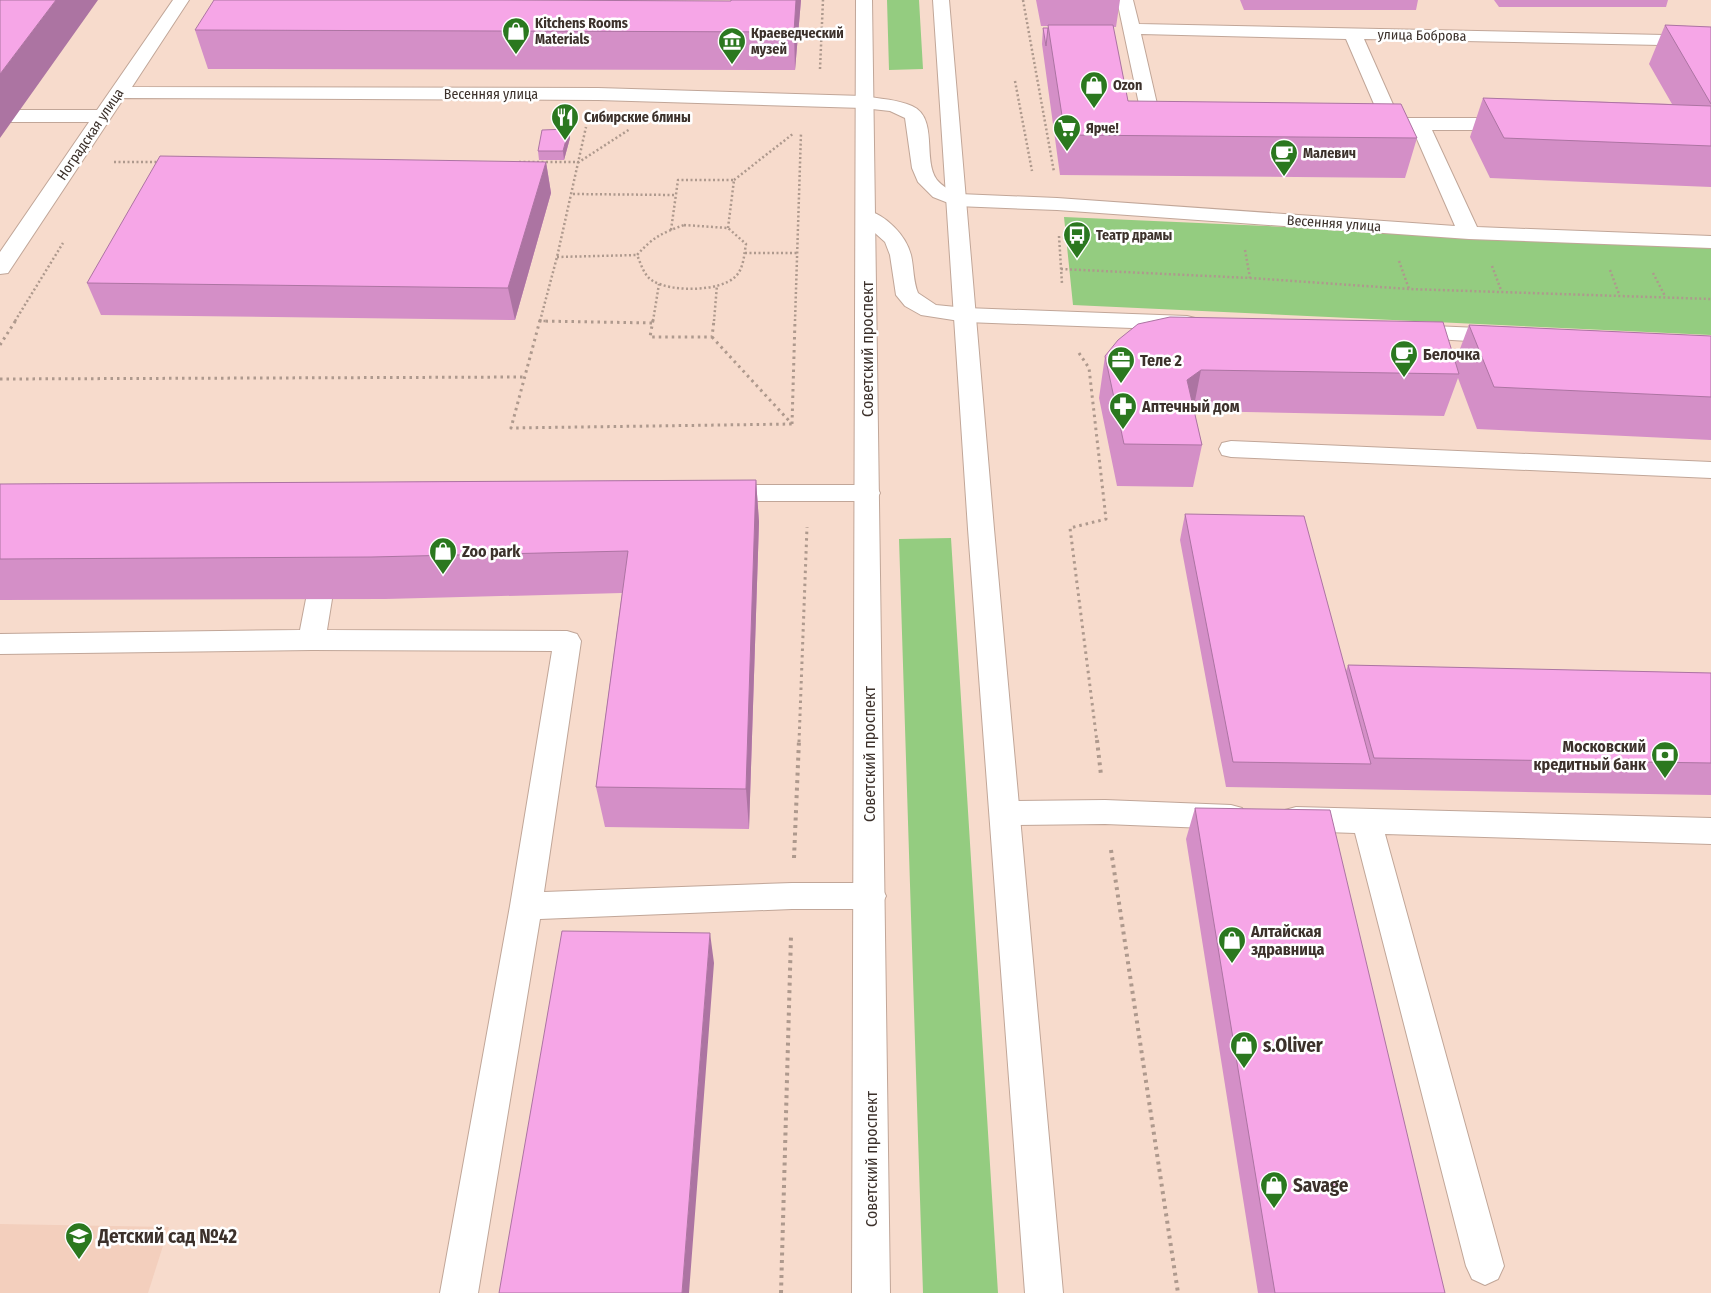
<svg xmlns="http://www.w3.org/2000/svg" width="1711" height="1293" viewBox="0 0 1711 1293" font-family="'Fira Sans Condensed',sans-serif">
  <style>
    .built { fill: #f3cfbd }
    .green { fill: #94cc80 }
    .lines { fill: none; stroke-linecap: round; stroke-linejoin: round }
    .minor-casing { stroke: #c1a698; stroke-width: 2 }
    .major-casing { stroke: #c1a698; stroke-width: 2 }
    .path-far2 { stroke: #ae998d; stroke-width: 2.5; stroke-dasharray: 2 2.5; stroke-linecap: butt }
    .path-far1 { stroke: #ae998d; stroke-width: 3; stroke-dasharray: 2.5 4; stroke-linecap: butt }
    .path { stroke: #ae998d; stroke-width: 4; stroke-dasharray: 3 4.5; stroke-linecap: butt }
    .minor { fill: #fff; fill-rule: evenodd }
    .major { fill: #fff; fill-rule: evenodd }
    .wall { fill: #d48fc7 }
    .shaded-wall { fill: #ac74a2 }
    .building { fill: #f6a6e7; stroke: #ac74a2 }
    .labels { text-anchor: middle; stroke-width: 5; stroke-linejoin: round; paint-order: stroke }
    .far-poi-label { font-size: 14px; font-weight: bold; fill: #3c312b; stroke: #fff; text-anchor: start }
    .far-street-label { font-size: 14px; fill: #3c312b; stroke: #fff }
    .street-label { font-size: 16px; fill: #3c312b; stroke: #fff }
    .poi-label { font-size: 16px; font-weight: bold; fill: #3c312b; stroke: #fff; text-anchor: start }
    .near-poi-label { font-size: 19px; font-weight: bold; fill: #3c312b; stroke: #fff; text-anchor: start }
  </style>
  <rect width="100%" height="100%" fill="#f7dbcc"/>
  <path class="built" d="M0 1224 169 1227 148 1293H0Z"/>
  <path class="green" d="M887 0H919L923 69 889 70Z
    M1064 217 1711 246V335L1073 305Z
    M951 538 998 1293H923L899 539Z"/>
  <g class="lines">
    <g class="minor-casing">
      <path id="minor" d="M173 0H189L132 87 598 88 863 96C879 99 897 99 912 106 939 118 922 160 937 180 943 187 951 191 959 194L1057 198 1455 226 1413 130 1365 128 1363 124 1365 120 1380 118 1346 39 1141 34 1160 117 1173 119 1175 123 1173 127C1164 129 1154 129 1145 127L1143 123 1117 0H1133L1139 24 1711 36V46L1364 39 1399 118H1511L1518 120 1520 124 1518 128 1511 130H1432L1477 227 1711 236V248L1469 239 1057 210 956 206 933 197 918 182 912 168 905 118 890 111 863 108 598 100 124 98 8 273 0 274V252L89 122H0V110H97Z
        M866 210C886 215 906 235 911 255 914 268 913 281 918 293L936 305 966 308 1187 316 1195 318 1198 323 1195 328 1187 330 966 322 921 315 905 306 896 295 890 255 885 242 856 216 859 212Z
        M1410 325 1502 329 1510 331 1513 336 1510 341 1502 343 1402 337 1399 332 1402 327Z
        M1231 441 1711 462V478L1231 457 1222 455 1219 449 1222 443Z
        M719 485H868L877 487 880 493 877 499 868 501H719L710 499 707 493 710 487Z
        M319 589 328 592 332 599 327 630 567 631 577 634 581 641 544 892 792 883H870L881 886 886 896 881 906 870 909H792L540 919 478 1293H440L510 906 552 651 312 650 0 654V634L300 630 306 599 310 592Z
        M1105 800 1231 805 1242 808 1246 817 1242 826 1231 829 1105 824 1005 825 994 822 990 813 994 804 1005 801Z
        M1296 807 1711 818V844L1385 834 1504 1266 1498 1279 1485 1285 1472 1279 1466 1266 1355 833 1296 831 1285 828 1281 819 1285 810Z"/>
    </g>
    <g class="major-casing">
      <path id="major" d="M856 0H872L890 1293H852Z
        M933 0H949L994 529 1063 1293H1025L968 529Z"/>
    </g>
    <path class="path-far2" d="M1023 0 1054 172
      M820 69 823 0
      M1015 81 1032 171
      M114 162H160
      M519 162H579L630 129
      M734 180 794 133
      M573 194 674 195
      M684 225 728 228 746 244C744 254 744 269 735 277 719 292 671 292 653 281 644 276 641 264 637 255 653 237 662 233 684 225Z
      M671 230 678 180H734L728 228
      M1059 236 1062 284
      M1245 250 1250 278
      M745 253H797
      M557 257 637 255
      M1399 261 1409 289
      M1492 266 1501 290
      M1061 269 1250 278 1409 289 1711 299
      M1610 270 1619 294
      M1653 273 1665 296
      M15 321 63 243
      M539 321H547
      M540 321 557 257 586 127
      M653 321 659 284
      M714 321 717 285
      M795 321 801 133"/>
    <path class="path-far1" d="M540 320 511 428 792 424
      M653 320 650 337H712L714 320
      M539 321 653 323
      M712 337 792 424
      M0 345 16 320
      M1079 353 1089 368 1106 519 1070 528 1097 742
      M0 379 524 377
      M792 424 795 320
      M799 742 807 527"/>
    <path class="path" d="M1097 740 1101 775
      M1111 850 1178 1293
      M794 858 799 740
      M781 1293 791 936"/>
    <use href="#minor" class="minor"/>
    <use href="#major" class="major"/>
  </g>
  <path class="wall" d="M731 0H801L795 70 208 69 195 30 731 1Z
    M1036 0H1120L1116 27H1113L1128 101 1417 138 1405 178 1060 175 1042 44 1043 28H1048V26H1041Z
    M1240 0H1418L1416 10H1244Z
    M1494 0H1668L1666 7H1499Z
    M1665 25 1711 27V187L1490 178 1470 137 1483 98 1672 104 1649 64Z
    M569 129 570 138 564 160H539L538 151Z
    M546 162 551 193 515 320 101 315 87 283Z
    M1469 325 1711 336V440L1477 429 1458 378 1444 416 1194 411 1202 445 1193 487 1117 486 1099 398 1105 356 1455 362Z
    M756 480 759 522 749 829 605 827 596 787 622 593 385 599 0 600V484Z
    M1185 514 1346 671 1348 665 1711 673V795L1226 787 1180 540Z
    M1195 808 1445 1293H1258L1186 839Z"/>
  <path class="shaded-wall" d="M56 0H98L0 138V74Z
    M796 0H801L795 70 794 32Z
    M569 129 570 138 564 160 563 151Z
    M546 162 551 193 515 320 508 288Z
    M1201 370 1193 411 1187 380Z
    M756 480 759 522 749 829 746 789Z
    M710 933 714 963 689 1293H682Z"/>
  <path class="building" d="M0 0H56L0 74Z
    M214 0H502L731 1V0H796L794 32 195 30Z
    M1048 25H1113L1128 101 1401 104 1417 138 1065 135Z
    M1665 25 1711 27V104Z
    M1043 28H1048L1046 46Z
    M1483 98 1711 106V146L1504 138Z
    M569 129 563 151H538L542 130Z
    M160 156 546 162 508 288 87 283Z
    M1170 317 1443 322 1459 374 1201 370 1187 380 1202 445 1124 444 1105 356 1118 340 1138 324Z
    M1469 325 1711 336V397L1494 387Z
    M756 480 746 789 596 787 628 551 371 557 0 559V484Z
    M1185 514 1304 516 1371 764 1233 762Z
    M1348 665 1711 673V763L1374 758Z
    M1195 808 1330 810 1445 1293H1275Z
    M562 931 710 933 682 1293H499Z"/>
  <defs>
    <g id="shop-pin" transform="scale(1.4375)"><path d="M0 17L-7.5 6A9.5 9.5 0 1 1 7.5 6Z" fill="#2b781f" stroke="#fff"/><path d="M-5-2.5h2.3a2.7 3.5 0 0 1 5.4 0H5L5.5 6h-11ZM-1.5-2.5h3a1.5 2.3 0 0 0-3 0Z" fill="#fff"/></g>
    <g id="museum-pin" transform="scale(1.4375)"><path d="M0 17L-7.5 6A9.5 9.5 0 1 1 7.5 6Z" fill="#2b781f" stroke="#fff"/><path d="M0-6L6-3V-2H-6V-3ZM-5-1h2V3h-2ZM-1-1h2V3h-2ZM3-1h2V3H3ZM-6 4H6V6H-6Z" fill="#fff"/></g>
    <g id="restaurant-pin" transform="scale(1.4375)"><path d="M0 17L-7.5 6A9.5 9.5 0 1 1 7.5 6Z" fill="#2b781f" stroke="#fff"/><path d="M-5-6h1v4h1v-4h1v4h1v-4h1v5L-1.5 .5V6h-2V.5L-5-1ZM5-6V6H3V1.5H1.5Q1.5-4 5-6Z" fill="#fff"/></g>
    <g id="supermarket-pin" transform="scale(1.4375)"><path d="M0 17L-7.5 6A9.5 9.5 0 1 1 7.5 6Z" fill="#2b781f" stroke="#fff"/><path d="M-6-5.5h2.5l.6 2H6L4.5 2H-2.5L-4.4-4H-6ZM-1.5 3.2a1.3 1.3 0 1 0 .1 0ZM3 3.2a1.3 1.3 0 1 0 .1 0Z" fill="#fff"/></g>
    <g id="cafe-pin" transform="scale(1.4375)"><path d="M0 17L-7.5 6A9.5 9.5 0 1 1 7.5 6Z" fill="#2b781f" stroke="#fff"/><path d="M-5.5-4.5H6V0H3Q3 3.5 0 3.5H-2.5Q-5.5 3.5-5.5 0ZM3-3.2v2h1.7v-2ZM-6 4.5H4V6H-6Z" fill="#fff"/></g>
    <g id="bus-pin" transform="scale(1.4375)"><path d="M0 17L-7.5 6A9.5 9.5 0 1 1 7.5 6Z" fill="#2b781f" stroke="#fff"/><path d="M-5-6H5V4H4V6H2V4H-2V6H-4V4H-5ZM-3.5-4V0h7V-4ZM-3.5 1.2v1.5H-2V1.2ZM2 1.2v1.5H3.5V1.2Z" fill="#fff"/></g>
    <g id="office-pin" transform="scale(1.4375)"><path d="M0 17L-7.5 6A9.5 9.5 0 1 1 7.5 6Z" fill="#2b781f" stroke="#fff"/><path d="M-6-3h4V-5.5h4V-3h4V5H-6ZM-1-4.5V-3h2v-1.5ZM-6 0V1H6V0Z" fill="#fff"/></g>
    <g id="pharmacy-pin" transform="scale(1.4375)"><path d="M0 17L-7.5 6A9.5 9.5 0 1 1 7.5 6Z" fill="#2b781f" stroke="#fff"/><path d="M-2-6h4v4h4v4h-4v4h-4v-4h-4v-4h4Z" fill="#fff"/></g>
    <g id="bank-pin" transform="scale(1.4375)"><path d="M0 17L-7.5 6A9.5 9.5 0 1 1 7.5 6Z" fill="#2b781f" stroke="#fff"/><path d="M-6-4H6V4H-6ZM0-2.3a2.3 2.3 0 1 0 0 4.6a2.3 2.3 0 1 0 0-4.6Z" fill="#fff"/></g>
    <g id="school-pin" transform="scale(1.4375)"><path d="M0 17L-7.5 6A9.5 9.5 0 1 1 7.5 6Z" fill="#2b781f" stroke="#fff"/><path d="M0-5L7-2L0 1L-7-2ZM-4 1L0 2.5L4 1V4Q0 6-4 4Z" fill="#fff"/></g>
  </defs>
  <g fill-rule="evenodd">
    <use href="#shop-pin" x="516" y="31"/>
    <use href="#museum-pin" x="732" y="41"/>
    <use href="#shop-pin" x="1094" y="85"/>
    <use href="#restaurant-pin" x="565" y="117"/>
    <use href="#supermarket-pin" x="1067" y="128"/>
    <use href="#cafe-pin" x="1284" y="153"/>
    <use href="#bus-pin" x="1077" y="235"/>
    <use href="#cafe-pin" x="1404" y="354"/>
    <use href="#office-pin" x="1121" y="360"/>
    <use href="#pharmacy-pin" x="1123" y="406"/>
    <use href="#shop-pin" x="443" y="551"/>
    <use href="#bank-pin" x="1665" y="755"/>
    <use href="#shop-pin" x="1232" y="940"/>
    <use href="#shop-pin" x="1244" y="1045"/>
    <use href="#shop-pin" x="1274" y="1185"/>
    <use href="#school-pin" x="79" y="1236"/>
  </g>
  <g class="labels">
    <g class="far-poi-label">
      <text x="535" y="28">Kitchens Rooms<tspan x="535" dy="16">Materials</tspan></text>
      <text x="751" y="38">Краеведческий<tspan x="751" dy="16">музей</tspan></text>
      <text x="1113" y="90">Ozon</text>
      <text x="584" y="122">Сибирские блины</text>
      <text x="1086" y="133">Ярче!</text>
      <text x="1303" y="158">Малевич</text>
      <text x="1096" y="240">Театр драмы</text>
    </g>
    <g class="far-street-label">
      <text transform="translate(1422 35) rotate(1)" y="5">улица Боброва</text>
      <text x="491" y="99">Весенняя улица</text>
      <text transform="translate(90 134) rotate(-56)" y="5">Ноградская улица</text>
      <text transform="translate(1334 223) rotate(4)" y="5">Весенняя улица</text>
    </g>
    <g class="street-label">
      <text transform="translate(867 349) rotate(-90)" y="6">Советский проспект</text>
      <text transform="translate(869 754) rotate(-90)" y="6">Советский проспект</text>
      <text transform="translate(871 1159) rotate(-90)" y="6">Советский проспект</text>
    </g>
    <g class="poi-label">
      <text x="1423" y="360">Белочка</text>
      <text x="1140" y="366">Теле 2</text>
      <text x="1142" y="412">Аптечный дом</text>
      <text x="462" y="557">Zoo park</text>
      <text x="1646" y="752" text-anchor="end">Московский<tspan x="1646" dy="18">кредитный банк</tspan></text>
      <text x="1251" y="937">Алтайская<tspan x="1251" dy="18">здравница</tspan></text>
    </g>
    <g class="near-poi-label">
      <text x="1263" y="1052">s.Oliver</text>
      <text x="1293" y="1192">Savage</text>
      <text x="98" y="1243">Детский сад №42</text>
    </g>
  </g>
</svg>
